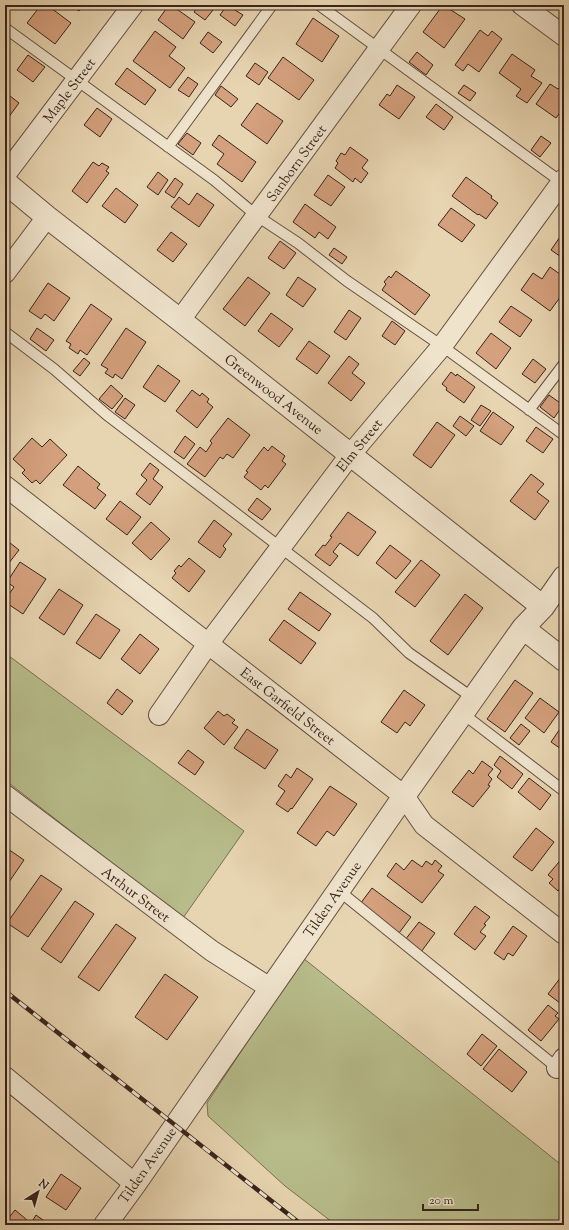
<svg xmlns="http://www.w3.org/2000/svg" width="569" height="1230" viewBox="0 0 569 1230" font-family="'Sorts Mill Goudy',serif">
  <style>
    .green { fill: #b7bc8a; stroke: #787053 }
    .building { fill: #d4a07d; stroke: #38241c }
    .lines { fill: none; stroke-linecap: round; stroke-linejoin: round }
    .service-casing { stroke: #645041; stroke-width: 12 }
    .minor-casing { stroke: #645041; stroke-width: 22 }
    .tertiary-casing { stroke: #645041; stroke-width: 24 }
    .service { stroke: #efe3cc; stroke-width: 10 }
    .minor { stroke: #efe3cc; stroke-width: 20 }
    .tertiary { stroke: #efe3cc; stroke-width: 22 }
    .rail-casing { stroke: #38241c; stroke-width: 4.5 }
    .rail { stroke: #efe3cc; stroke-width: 3; stroke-dasharray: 9; stroke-linecap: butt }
    .labels { text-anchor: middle; stroke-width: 3.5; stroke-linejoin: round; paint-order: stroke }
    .street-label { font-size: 14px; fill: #38241c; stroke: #efe3cc }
  </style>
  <rect width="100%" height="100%" fill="#e7d4b0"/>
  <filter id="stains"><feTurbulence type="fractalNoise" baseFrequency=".005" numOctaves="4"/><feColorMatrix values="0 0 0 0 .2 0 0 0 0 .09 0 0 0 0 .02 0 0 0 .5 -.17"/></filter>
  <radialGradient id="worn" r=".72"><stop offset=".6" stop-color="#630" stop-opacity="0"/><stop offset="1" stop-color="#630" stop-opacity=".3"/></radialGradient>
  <path class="green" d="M5 653 244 831 183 918 5 780Z
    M303 958 564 1167V1225H336L285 1186 208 1116 207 1103Z"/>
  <path class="building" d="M41 5H47L71 23 55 44 27 23Z
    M70 5H83L79 11Z
    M169 5H171L195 22 183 39 158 20Z
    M199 5H217L205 20 194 12Z
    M227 5 243 15 235 26 220 15Z
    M443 5 465 19 444 48 423 32Z
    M313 18 339 36 322 62 296 44Z
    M480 30 488 36 492 31 502 39 479 72 468 64 463 71 455 65Z
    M155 31 176 47 169 56 185 68 170 88 133 61Z
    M208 32 222 42 213 53 200 43Z
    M417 52 433 65 426 75 409 62Z
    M512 54 535 70 531 76 542 83 527 103 516 96 521 89 499 73Z
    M28 55 45 67 33 82 17 70Z
    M283 57 314 80 299 100 268 78Z
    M255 63 268 72 259 85 246 76Z
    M127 68 156 90 145 105 115 84Z
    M188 77 198 84 189 97 178 90Z
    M550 84 558 89 560 87 564 90V107L556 118 536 104Z
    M397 85 415 97 399 119 379 105 387 94 390 96Z
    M464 85 476 93 470 101 458 93Z
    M221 86 238 99 231 107 215 95Z
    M5 92 19 103 5 122Z
    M257 103 283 121 267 144 241 125Z
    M436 104 453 117 444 130 426 117Z
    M97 108 112 119 100 137 84 125Z
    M187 133 201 143 193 155 178 144Z
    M219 135 256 162 242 182 217 164 224 154 212 145Z
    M541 136 551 143 540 157 531 150Z
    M350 147 368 160 362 168 368 173 361 183 355 178 353 182 335 168 338 163 336 161 341 153 345 155Z
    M93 162 99 166 102 163 109 167 106 171 109 173 87 203 72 191Z
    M158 172 168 180 158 195 147 187Z
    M328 175 345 187 331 206 314 195Z
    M466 177 492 196 491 198 498 203 486 219 479 214 478 215 452 196Z
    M175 178 183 184 174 198 165 192Z
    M116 188 138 205 125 223 102 206Z
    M197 193 214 205 199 227 171 207 179 197 189 205Z
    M305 204 336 227 328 239 319 232 315 238 293 222Z
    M451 208 475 225 462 242 438 225Z
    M564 231V259L551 250Z
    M171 232 187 244 173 262 157 250Z
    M280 241 296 253 284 269 268 258Z
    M334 248 347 257 342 264 329 255Z
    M550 267 564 277V292L550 311 521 290 533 273 542 279Z
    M396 271 430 295 415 315 382 290 386 284 384 282 389 276 391 278Z
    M248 277 270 293 245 326 223 309Z
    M298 277 316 289 303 307 286 295Z
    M48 283 70 298 54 321 45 314 41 319 29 311Z
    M91 304 112 319 87 355 80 350 78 354 69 348 71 344 66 341Z
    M511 306 532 320 520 337 499 322Z
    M349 310 361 318 346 340 334 332Z
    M271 313 293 329 279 347 258 331Z
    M392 321 405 331 395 345 382 336Z
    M37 328 54 340 46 351 30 339Z
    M126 328 146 342 122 379 115 374 113 378 105 373 108 369 101 365Z
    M491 333 511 348 496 369 476 353Z
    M309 341 330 356 317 374 296 359Z
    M349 356 359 364 352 373 365 383 351 401 328 383Z
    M84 358 90 363 80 376 73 371Z
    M533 359 546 369 535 383 522 374Z
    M158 365 180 381 165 402 143 387Z
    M451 372 456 376 457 374 475 387 464 403 446 390 447 388 442 384Z
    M111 385 123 396 112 409 99 399Z
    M192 390 200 396 202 393 209 399 207 402 213 407 197 428 176 411Z
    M549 395 563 405 554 418 540 407Z
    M125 398 135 405 125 419 115 412Z
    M481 405 491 411 480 426 471 420Z
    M493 412 514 427 501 445 480 431Z
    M460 416 474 426 466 436 453 426Z
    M228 418 250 435 233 458 227 454 223 459 220 457 205 477 187 464 200 447 206 452 212 443 210 441Z
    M437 422 455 435 431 468 413 455Z
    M536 427 553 439 543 453 526 441Z
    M185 436 195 444 184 459 174 452Z
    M32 438 42 447 50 439 67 455 40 484 36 480 32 483 22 473 25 470 13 459Z
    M272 446 285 456 282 461 286 464 268 488 265 485 261 490 244 477 248 472 246 471 264 447 268 451Z
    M150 463 159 470 153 479 163 487 150 505 136 494 147 480 141 475Z
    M78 466 100 484 97 488 106 495 95 509 63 485Z
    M531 474 544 484 537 492 549 501 535 520 510 501Z
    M257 498 271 509 262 520 248 510Z
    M120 501 141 517 127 535 106 519Z
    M348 512 376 532 358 556 340 543 333 552 338 556 330 566 315 555 323 545 325 546 332 537 330 536Z
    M214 520 232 534 223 546 226 549 220 558 198 542Z
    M151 522 170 539 151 560 132 543Z
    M5 539 19 550 5 568Z
    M390 545 411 561 396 579 376 563Z
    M189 558 205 571 189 592 172 578 176 573 174 571 179 565 181 567Z
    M421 560 440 575 415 607 395 592Z
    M20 562 46 579 23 614 5 602V600L14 587 7 582Z
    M59 589 83 605 64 635 39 618Z
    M300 592 331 614 319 631 288 609Z
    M465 594 483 608 448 655 430 641Z
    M96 614 120 630 100 659 76 643Z
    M284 620 316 643 301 664 269 640Z
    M140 634 159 649 140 674 121 659Z
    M515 680 533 693 505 732 487 719Z
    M117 689 133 701 122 715 107 703Z
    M404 690 425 705 410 726 405 722 397 733 381 722Z
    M540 698 559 712 544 733 525 718Z
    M218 711 224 716 227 714 235 720 232 723 238 727 224 745 204 728Z
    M564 723V751L551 742Z
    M521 724 530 731 519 745 510 738Z
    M247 729 278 750 265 769 234 748Z
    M188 750 204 762 195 775 178 763Z
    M500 756 523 774 512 789 497 777 501 771 494 765Z
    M482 761 493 769 488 775 492 779 488 785 490 786 473 807 452 792 469 770 473 774Z
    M297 768 313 779 292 809 291 808 288 812 276 804 285 791 278 786 286 774 291 778Z
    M529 778 551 795 540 810 518 792Z
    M330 786 357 804 334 836 327 831 316 846 297 833Z
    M536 828 554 842 532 871 513 857Z
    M5 847 24 860 5 888Z
    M564 856V888L562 886 558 891 549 883 553 879 548 875Z
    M412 860 422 867 426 861 432 865 435 860 442 866 438 871 444 875 422 903 387 876 396 863 404 870Z
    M41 875 62 889 28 937 7 923Z
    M372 888 411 917 399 933 360 904Z
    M75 901 94 914 61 963 41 949Z
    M475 906 490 917 484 924 486 925 480 932 486 936 475 950 454 934Z
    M419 922 435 933 421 952 405 940Z
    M116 924 136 938 99 991 78 977Z
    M513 926 527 936 513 956 508 953 504 960 494 953Z
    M165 974 198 997 167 1040 135 1017Z
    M561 977 564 979V1006L548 994Z
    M548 1005 558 1013 555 1016 559 1019 541 1041 528 1030Z
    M482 1034 497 1046 481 1066 467 1054Z
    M499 1049 527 1072 512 1092 483 1069Z
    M61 1174 81 1188 66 1210 46 1197Z
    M15 1210 27 1220 23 1225H14L7 1220Z
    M36 1215 50 1225H30Z"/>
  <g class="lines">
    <g class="service-casing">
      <path id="service" d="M319 5 564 184
        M5 28 214 180 257 216 298 243 347 281 442 346 564 435
        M168 147 272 5
        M5 332 54 369 107 415 373 618 409 653 473 698
        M529 410 564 364
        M462 713 564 791
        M338 890 560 1070"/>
    </g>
    <g class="minor-casing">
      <path id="minor" d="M522 5 564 36
        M5 175 133 5
        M5 273 47 217
        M180 320 411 5
        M5 486 404 796 424 825 564 934
        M159 715 208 644 350 455 442 346 564 179
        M5 795 212 951 270 988
        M557 1068 564 1058
        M5 1077 135 1184"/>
    </g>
    <g class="tertiary-casing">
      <path id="tertiary" d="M5 182 47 217 180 320 543 607
        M523 628 564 660
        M105 1225 135 1184 404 796 523 628 543 607 564 577"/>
    </g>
    <use href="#service" class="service"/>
    <use href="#minor" class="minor"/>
    <use href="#tertiary" class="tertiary"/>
    <g class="rail-casing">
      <path id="rail" d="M5 991 302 1225"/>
    </g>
    <use href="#rail" class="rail"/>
  </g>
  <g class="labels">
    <g class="street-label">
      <text transform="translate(69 90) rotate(-53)" y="5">Maple Street</text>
      <text transform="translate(296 163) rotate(-54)" y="5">Sanborn Street</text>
      <text transform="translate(274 394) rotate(38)" y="5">Greenwood Avenue</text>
      <text transform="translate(359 445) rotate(-51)" y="5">Elm Street</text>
      <text transform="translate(288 706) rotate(38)" y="5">East Garfield Street</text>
      <text transform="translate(136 894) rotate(37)" y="5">Arthur Street</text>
      <text transform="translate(332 899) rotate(-55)" y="5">Tilden Avenue</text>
      <text transform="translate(147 1165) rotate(-55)" y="5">Tilden Avenue</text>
    </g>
  </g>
  <rect width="569" height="1230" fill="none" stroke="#e7d4b0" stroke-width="20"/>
  <rect x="6" y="6" width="557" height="1218" fill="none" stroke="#38241c" stroke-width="2"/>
  <rect x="10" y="10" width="549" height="1210" fill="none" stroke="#38241c"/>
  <g transform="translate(38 1192) rotate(37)" stroke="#efe3cc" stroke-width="3" paint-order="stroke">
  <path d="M0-3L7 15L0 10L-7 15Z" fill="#38241c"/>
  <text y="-6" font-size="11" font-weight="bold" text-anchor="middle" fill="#38241c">N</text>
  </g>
  <path d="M423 1204v6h55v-6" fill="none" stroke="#38241c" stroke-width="2"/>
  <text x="429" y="1204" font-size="12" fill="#38241c" stroke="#efe3cc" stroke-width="3" paint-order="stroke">20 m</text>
  <rect width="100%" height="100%" filter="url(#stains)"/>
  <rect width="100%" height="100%" fill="url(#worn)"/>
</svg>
